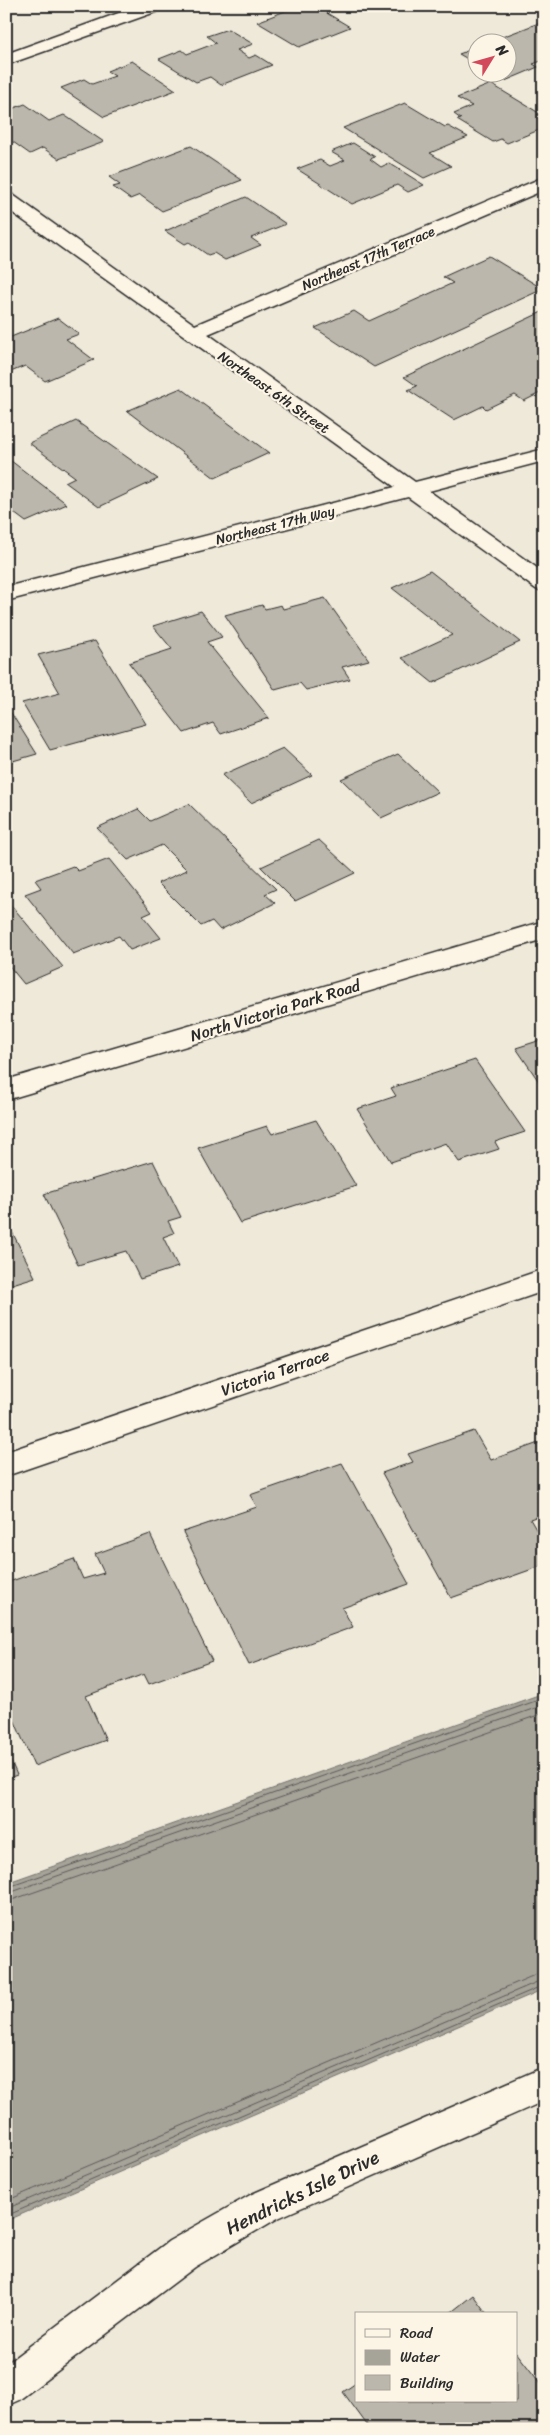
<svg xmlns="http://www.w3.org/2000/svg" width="550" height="2435" viewBox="0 0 550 2435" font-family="Sriracha,sans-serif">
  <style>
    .water { fill: #a6a399; stroke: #75736d }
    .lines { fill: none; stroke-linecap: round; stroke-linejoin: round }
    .shore { stroke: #5c5b57; stroke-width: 1 }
    .building { fill: #bcb7ac; stroke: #2b2b2b }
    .minor-casing { stroke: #2b2b2b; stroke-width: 3 }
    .minor { fill: #fcf5e5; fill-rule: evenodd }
    .labels { text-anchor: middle; stroke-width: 4.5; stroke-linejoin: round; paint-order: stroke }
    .far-street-label { font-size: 14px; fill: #2b2b2b; stroke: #fcf5e5 }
    .street-label { font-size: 16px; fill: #2b2b2b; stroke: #fcf5e5 }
    .near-street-label { font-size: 19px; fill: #2b2b2b; stroke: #fcf5e5 }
  </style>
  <rect width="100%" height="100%" fill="#efe9da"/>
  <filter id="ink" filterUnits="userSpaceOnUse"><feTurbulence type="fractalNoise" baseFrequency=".02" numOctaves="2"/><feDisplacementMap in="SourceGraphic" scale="10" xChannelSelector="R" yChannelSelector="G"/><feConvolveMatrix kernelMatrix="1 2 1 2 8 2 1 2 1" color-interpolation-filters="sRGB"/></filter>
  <g filter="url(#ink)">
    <path class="water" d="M544 1693V1989L6 2221V1883Z"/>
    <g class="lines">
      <path class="shore" d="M6 1888 544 1698
        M6 1894 544 1705
        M6 1902 544 1713
        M6 2201 544 1971
        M6 2209 544 1979
        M6 2216 544 1985"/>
    </g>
    <path class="building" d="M298 6H315L350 27 299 47 257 22Z
      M544 21V60L533 64 538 67 505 81 490 72H508V42H489Z
      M228 29 253 44 237 50 249 58 256 55 272 65 221 85 210 77 196 82 159 59 182 50 187 54 216 43 207 36Z
      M478 47V65L459 54Z
      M132 61 176 90 104 117 61 88 84 79 92 84 115 76 107 71Z
      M491 84 544 116V128L507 143 501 139 493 142 457 120 461 119 454 114 472 106 457 98Z
      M405 103 445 127 448 126 468 137 430 153 451 166 424 178 343 128Z
      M25 104 49 121 64 115 104 142 59 159 43 148 30 154 6 137V111Z
      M353 143 375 157 370 159 381 167 389 163 424 185 408 192 397 185 352 204 297 169 320 160 330 166 345 160 331 152Z
      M191 146 242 180 162 211 140 195 130 199 113 187 120 185 109 177Z
      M246 197 286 224 251 238 261 245 225 260 214 253 208 255 189 242 185 244 165 231Z
      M489 256 543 289 374 367 315 328 354 311 369 321 453 283 443 277Z
      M544 311V391L524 401 515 395 486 409 483 406 454 420 408 390 417 386 404 377Z
      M58 318 79 334 66 339 94 360 45 381 25 366 6 374V339Z
      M181 388 269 453 215 478 127 411Z
      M76 421 158 479 99 507 65 482 75 477 29 443Z
      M6 457 67 504 26 522 10 510 6 512Z
      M430 571 520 642 433 683 402 658 452 635 392 588Z
      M325 598 369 660 342 667 350 679 306 690 300 683 275 690 225 615 262 605 265 609 281 605 283 609Z
      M201 611 222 637 207 642 269 718 221 734 213 723 184 733 129 663 172 649 153 626Z
      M95 641 146 724 50 750 22 703 60 693 38 655Z
      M6 705 37 754 6 763Z
      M283 748 312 775 251 803 222 775Z
      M398 754 438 792 381 818 341 779Z
      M189 804 276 889 265 894 275 903 220 930 212 921 201 926 158 883 187 870 162 845 128 860 97 828 138 809 150 821Z
      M319 840 355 873 295 901 261 867Z
      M109 859 152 912 143 916 161 938 130 950 119 936 73 954 25 894 41 888 35 880 73 866 78 871Z
      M6 899 63 967 24 984 6 962Z
      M544 1039V1089L516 1048Z
      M475 1060 525 1132 495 1142 499 1149 459 1162 446 1143 391 1162 357 1109 396 1096 391 1088Z
      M316 1120 356 1186 240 1223 198 1148 267 1126 272 1134Z
      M153 1161 181 1217 168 1221 174 1233 163 1237 178 1267 140 1279 126 1251 78 1265 44 1194Z
      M6 1220 35 1277 6 1286Z
      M474 1431 491 1460 544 1441V1514L530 1519 544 1543V1565L451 1598 382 1473 413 1462 408 1454Z
      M342 1463 409 1584 342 1608 353 1627 249 1665 183 1532 257 1507 250 1495Z
      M150 1534 212 1661 149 1684 144 1674 86 1696 106 1740 34 1766 6 1701V1583L74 1559 83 1579 104 1573 95 1554Z
      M6 1750 17 1775 6 1779Z
      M473 2295 487 2314H449Z
      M516 2352 544 2388V2429H370L343 2392 356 2383V2401H516Z"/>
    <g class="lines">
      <g class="minor-casing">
        <path id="minor" d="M138 6H163L161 10 6 65V54Z
          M544 177V190L208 334 415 482 544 449V461L429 491 544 573V591L536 589 408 497 6 601V587L395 487 6 208V193L13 195 195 325Z
          M544 921V939L6 1100V1080Z
          M544 1269V1291L6 1476V1452Z
          M544 2067V2101L278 2218 195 2267 19 2400 6 2406V2364L169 2241 252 2194Z"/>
      </g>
      <use href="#minor" class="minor"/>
    </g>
  </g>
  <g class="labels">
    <g class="far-street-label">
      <text transform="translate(368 258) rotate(-23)" y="5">Northeast 17th Terrace</text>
      <text transform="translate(274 392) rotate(35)" y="5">Northeast 6th Street</text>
      <text transform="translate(275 525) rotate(-14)" y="5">Northeast 17th Way</text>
    </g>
    <g class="street-label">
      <text transform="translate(275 1010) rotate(-17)" y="6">North Victoria Park Road</text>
      <text transform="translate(275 1372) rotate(-19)" y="6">Victoria Terrace</text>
    </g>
    <g class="near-street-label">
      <text transform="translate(302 2192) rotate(-26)" y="7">Hendricks Isle Drive</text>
    </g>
  </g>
  <rect width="550" height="2435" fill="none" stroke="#fcf5e5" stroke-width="25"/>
  <rect x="12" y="12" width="525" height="2410" fill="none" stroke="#2b2b2b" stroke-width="2" filter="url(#ink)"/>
  <rect x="355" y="2312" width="162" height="90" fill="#fcf5e5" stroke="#a8a49b"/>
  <rect x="365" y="2329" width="25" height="8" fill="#fcf5e5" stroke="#a8a49b"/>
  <text x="400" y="2338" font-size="15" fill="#2b2b2b">Road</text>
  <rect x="365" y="2350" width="25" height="15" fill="#a6a399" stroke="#a8a49b"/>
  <text x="400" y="2362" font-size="15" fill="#2b2b2b">Water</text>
  <rect x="365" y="2375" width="25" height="15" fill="#bcb7ac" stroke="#a8a49b"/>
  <text x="400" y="2388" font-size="15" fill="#2b2b2b">Building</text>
  <g transform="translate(492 58) rotate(53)"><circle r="24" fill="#fcf5e5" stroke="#a8a49b"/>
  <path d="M0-4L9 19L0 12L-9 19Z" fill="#d1495b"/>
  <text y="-8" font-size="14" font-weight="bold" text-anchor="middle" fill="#2b2b2b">N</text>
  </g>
</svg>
